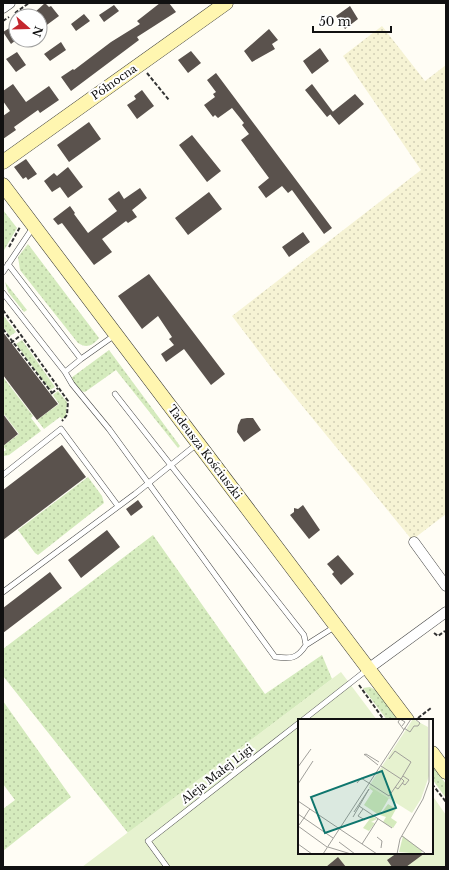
<svg xmlns="http://www.w3.org/2000/svg" width="449" height="870" viewBox="0 0 449 870" font-family="'Libre Baskerville',serif">
  <style>
    .farmland { fill: url(#farmland-dots) }
    .grass { fill: url(#grass-dots) }
    .pitch { fill: #e6f2cf }
    .building { fill: #5a524d }
    .lines { fill: none; stroke-linecap: round; stroke-linejoin: round }
    .lane-casing { stroke: #444; stroke-width: 6 }
    .street-casing { stroke: #444; stroke-width: 11 }
    .secondary-casing { stroke: #333; stroke-width: 15 }
    .path { stroke: #333; stroke-width: 2; stroke-dasharray: 4 2; stroke-linecap: butt }
    .lane { stroke: #fff; stroke-width: 5 }
    .street { stroke: #fff; stroke-width: 10 }
    .secondary { stroke: #fff6b0; stroke-width: 14 }
    .labels { text-anchor: middle; stroke-width: 4; stroke-linejoin: round; paint-order: stroke }
    .street-label { font-size: 11px; fill: #111; stroke: #fff }
    .inset-road { fill: none; stroke: #a09f9a; stroke-width: 1 }
    .view { fill: #0f766e; fill-opacity: 0.15; stroke: #0f766e; stroke-width: 2 }
    .inset-edge { fill: none; stroke: #111; stroke-width: 2 }
  </style>
  <defs>
    <pattern id="farmland-dots" width="8" height="8" patternUnits="userSpaceOnUse"><rect width="8" height="8" fill="#f6f3d4"/><path d="M2 2h.1M6 6h.1" fill="none" stroke="#d2cfb5" stroke-width="1.8" stroke-linecap="round"/></pattern>
    <pattern id="grass-dots" width="8" height="8" patternUnits="userSpaceOnUse"><rect width="8" height="8" fill="#d5ebbd"/><path d="M2 2h.1M6 6h.1" fill="none" stroke="#b6c8a1" stroke-width="1.8" stroke-linecap="round"/></pattern>
  </defs>
  <rect width="100%" height="100%" fill="#fffdf5"/>
  <path class="farmland" d="M382 26 425 81 446 65V514L412 540 273 370 232 316 421 170 343 56Z"/>
  <path class="grass" d="M3 210 17 228 3 252Z
    M28 244 99 338C93 345 87 349 78 343L20 270 18 257Z
    M5 282 27 310 24 312 8 292Z
    M3 315 16 332 10 336 3 327Z
    M22 340 55 387 50 390 16 344Z
    M109 350 180 446 178 448 116 370 85 392 80 391 71 378Z
    M3 377 33 416 31 418 41 431 9 455 4 456 3 452 6 450 3 446 19 434 3 413Z
    M58 391 67 402 66 416 62 419 60 417 44 429 37 420 59 404 53 395Z
    M88 477 102 496 104 503 38 555 35 553 18 530Z
    M153 535 265 694 322 655 332 679 128 833 3 676V649Z
    M370 687 377 691 399 720H387L363 688Z
    M3 701 71 797 3 851V809L15 800 3 784Z
    M432 765 446 784V798L432 779Z"/>
  <path class="pitch" d="M341 672 377 720H299V853H432V795L446 815V867H82Z"/>
  <path class="building" d="M45 3 49 7 51 6 59 16 44 27 40 21V16H36L34 13Z
    M160 3H169L176 12 137 37 139 40 71 91 61 77 73 69 74 70 111 42 140 24 137 21Z
    M114 5 119 11 104 22 99 15Z
    M350 6 358 19 345 29 336 16Z
    M84 14 90 21 76 31 71 24Z
    M16 24V40L11 44 3 32Z
    M269 29 278 40 272 44 275 49 252 62 244 51Z
    M61 42 66 50 50 61 44 54Z
    M320 48 329 61 312 74 303 61Z
    M191 51 201 63 188 73 178 60Z
    M17 52 26 65 16 72 6 59Z
    M216 73 332 228 324 234 292 190 288 193 282 186 266 198 258 187 269 178 241 140 249 134 242 125 244 123 232 108 218 118 215 115 213 117 204 105 215 97 213 94 216 92 207 80Z
    M13 84 26 102 49 86 59 100 40 113 38 110 14 127 16 130 3 139V116L10 111 3 101V91Z
    M312 84 333 112 327 117 305 90Z
    M142 90 154 106 137 119 127 105 136 99 134 96Z
    M355 94 364 104 339 125 330 114Z
    M89 122 101 139 69 162 57 145Z
    M192 135 221 171 207 182 179 145Z
    M26 159 37 174 28 180 26 177 23 179 14 167Z
    M68 167 83 187 68 198 60 187 52 192 44 181 54 173 57 176Z
    M140 188 147 198 132 210 137 217 128 223 126 221 102 239 112 252 94 265 62 223 58 225 53 219 70 206 75 213 74 214 88 233 117 211 108 199 119 191 124 199Z
    M209 192 222 209 188 235 175 218Z
    M303 232 310 242 289 257 282 247Z
    M149 274 225 374 211 385 184 349 166 362 161 354 174 345 169 339 172 337 158 316 142 329 118 296Z
    M3 332 58 404 37 420 3 375Z
    M3 414 18 434 3 446Z
    M247 418H253L261 430 244 442 237 432 238 425 241 419Z
    M62 445 86 477 3 540V490Z
    M138 500 143 507 131 516 126 509Z
    M303 505 320 530 309 539 290 515 294 512V508L298 509Z
    M107 530 120 547 81 578 68 560Z
    M338 555 354 574 341 585 332 574 334 572 327 564Z
    M50 572 62 588 3 633V608Z
    M397 853H425L406 867H392L387 860Z
    M338 857 346 867H326Z"/>
  <g class="lines">
    <g class="lane-casing">
      <path id="lane" d="M8 264 81 359
        M3 272 34 226
        M3 293 65 372 81 359 115 335
        M65 372 72 384 109 429 275 657C291 659 297 659 306 645L304 635 115 394
        M3 475 61 429 118 506
        M3 592 135 494 197 444
        M306 645 336 626
        M303 720 368 669
        M167 867 148 841 299 723"/>
    </g>
    <g class="street-casing">
      <path id="street" d="M3 8 10 3
        M414 542 446 586
        M368 669 446 612"/>
    </g>
    <g class="secondary-casing">
      <path id="secondary" d="M3 162 226 3
        M3 185 407 720
        M432 753 446 772"/>
    </g>
    <path class="path" d="M15 13 29 3
      M3 21 9 17
      M147 73 169 100
      M9 247 20 227
      M3 310 68 401 67 415 62 421
      M3 329 52 393 50 394
      M11 343 21 335
      M52 393 58 388
      M434 633 438 636 445 631
      M359 685 384 720
      M418 718 431 708
      M432 784 446 802"/>
    <use href="#lane" class="lane"/>
    <use href="#street" class="street"/>
    <use href="#secondary" class="secondary"/>
  </g>
  <g class="labels">
    <g class="street-label">
      <text transform="translate(114 82) rotate(-35)" y="4">Północna</text>
      <text transform="translate(205 452) rotate(53)" y="4">Tadeusza Kościuszki</text>
      <text transform="translate(217 774) rotate(-38)" y="4">Aleja Małej Ligi</text>
    </g>
  </g>
  <g transform="translate(298 719)">
    <rect width="135" height="135" fill="#fffdf5"/>
    <path d="M72 67 91 79 81 96 66 86 75 72 71 69ZM90 85 98 90 93 99 99 103 95 109 85 103 88 98 82 96ZM74 97 79 100 73 103 77 104 71 112 65 109ZM105 117 124 132 123 135 101 133Z" fill="#d5ebbd"/>
    <path d="M115 0 130 8 131 57 123 80 114 94 71 67Z" fill="#e6f2cf"/>
    <path class="inset-road" d="M104 7 107 3 102 0 100 3 106 11M106 9 112 13 116 7H120L122 4 117 0M66 35 80 46M66 36 68 35 81 43M91 40 97 32 113 43 103 60M0 48 13 30M59 64 63 59 91 77 103 60 83 47M104 64 107 66 111 61 105 57M0 65 15 42M97 68 100 70 106 62 103 59M0 82 79 135M61 87 94 109M12 90 11 91 6 99 1 106 0 107 29 128M65 90 60 97 67 101M0 95 35 119M55 98 71 70 56 93M104 117 127 134M79 118 84 122 83 129M41 123 57 135M0 125 14 135M64 125 80 100M30 128 53 135M25 135 113 0M99 135 102 120 125 80 131 63V0"/>
    <path class="view" d="M84 52 98 89 27 114 13 78Z"/>
    <rect width="135" height="135" class="inset-edge"/>
  </g>
  <rect width="449" height="870" fill="none" stroke="#111111" stroke-width="8"/>
  <g transform="translate(28 28) rotate(110)"><circle r="19" fill="#ffffff" stroke="#a0a0a0"/>
  <path d="M0-3L7 15L0 10L-7 15Z" fill="#c4262e"/>
  <text y="-6" font-size="11" font-weight="bold" text-anchor="middle" fill="#111111">N</text>
  </g>
  <path d="M313 26v6h78v-6" fill="none" stroke="#111111" stroke-width="2"/>
  <text x="319" y="26" font-size="12" fill="#111111" stroke="#ffffff" stroke-width="3" paint-order="stroke">50 m</text>
</svg>
